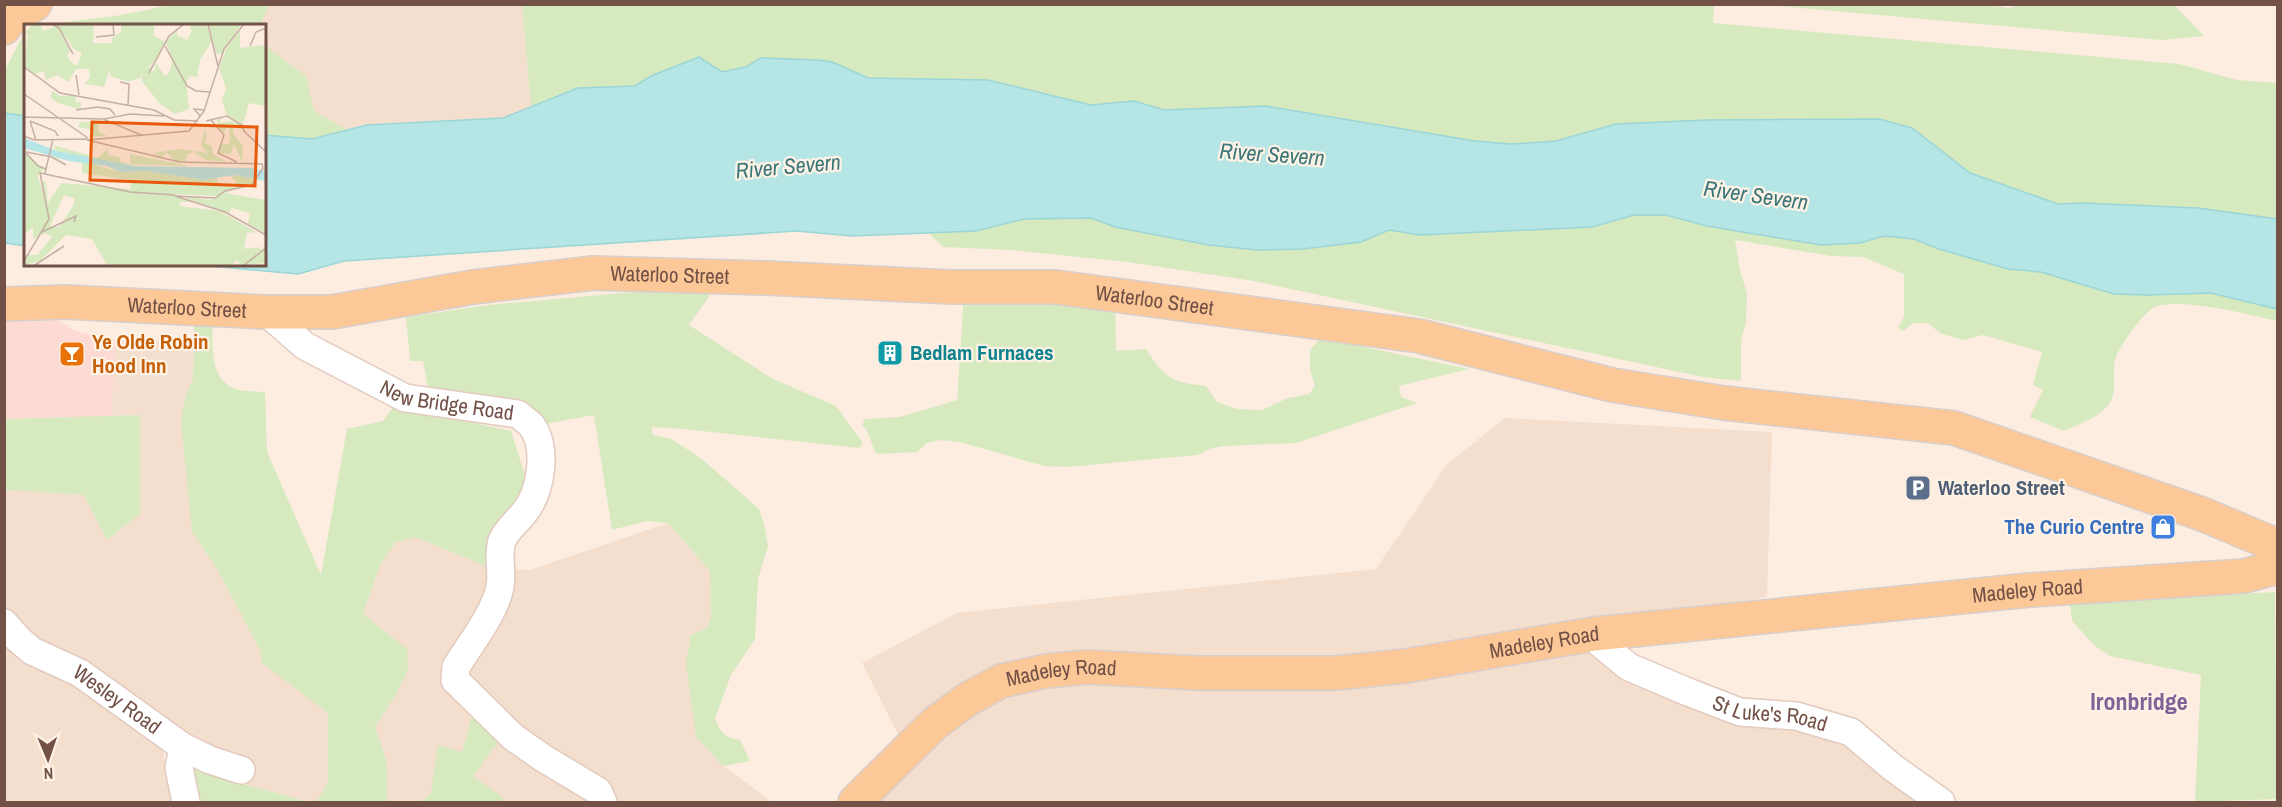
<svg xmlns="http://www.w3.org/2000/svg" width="2282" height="807" viewBox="0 0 2282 807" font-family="'Archivo Narrow',sans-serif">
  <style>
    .residential { fill: #f4dece }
    .commercial { fill: #fddad3 }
    .green { fill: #d6e9bf }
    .water { fill: #b5e5e5; stroke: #9bd6d7; stroke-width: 1.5 }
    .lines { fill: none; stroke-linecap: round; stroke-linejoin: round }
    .minor-casing { stroke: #e2cabf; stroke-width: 30 }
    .major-casing { stroke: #d8cecb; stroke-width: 36 }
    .minor { stroke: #fff; stroke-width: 27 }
    .major { stroke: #fcc897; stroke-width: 33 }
    .labels { text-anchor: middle; stroke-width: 4.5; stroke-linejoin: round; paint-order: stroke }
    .street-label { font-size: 21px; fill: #735147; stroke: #fff2e6 }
    .food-label { font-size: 21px; font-weight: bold; fill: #c56008; stroke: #fff2e6; text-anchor: start }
    .culture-label { font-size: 21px; font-weight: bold; fill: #0d838f; stroke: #fff2e6; text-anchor: start }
    .service-label { font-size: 21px; font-weight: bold; fill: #4e5e75; stroke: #fff2e6; text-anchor: start }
    .shop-label { font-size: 21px; font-weight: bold; fill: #366cbe; stroke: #fff2e6; text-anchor: end }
    .water-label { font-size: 22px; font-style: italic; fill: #3b7779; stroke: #fff2e6 }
    .quarter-label { font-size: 24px; font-weight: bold; fill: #7e6396; stroke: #fff2e6 }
    .inset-road { fill: none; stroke: #c5afa3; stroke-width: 1.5 }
    .view { fill: #e8590c; fill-opacity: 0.15; stroke: #e8590c; stroke-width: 3 }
    .inset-edge { fill: none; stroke: #735147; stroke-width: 3 }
  </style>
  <rect width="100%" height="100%" fill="#fcede0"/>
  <path class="residential" d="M270 5H522L531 107 503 118 367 125 348 130 314 111 306 76 269 49 262 20Z
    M168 337 193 338V378L186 395 192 532 216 567 260 650 262 663 328 712V783L316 802H309L236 782 197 741 33 640 5 605V491L9 490 84 495 107 540 140 514V415L111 416 116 340 148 344Z
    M1505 418 1772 432 1767 597 1411 655 1586 642 1712 699 1832 730 1950 802H872L910 758 862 663 957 613 1376 569 1447 464Z
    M668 523 710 571 711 618 707 628 691 635 723 766 772 802H387V763L375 727 395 696 363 614 380 565 396 542 415 537 493 569 530 570Z
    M4 639 62 674 163 748 166 772 179 802H5Z"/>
  <path class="commercial" d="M58 320 75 331 116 340 111 416 5 419 4 322Z"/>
  <path class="green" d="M169 5H270L262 20 263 25H41L122 15Z
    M522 5H1714L1713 23 2179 64 2237 80 2277 83V219L2198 208 2083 203 2058 204 1970 173 1912 128 1879 119 1707 120 1616 124 1556 141 1511 144 1475 141 1266 106 1164 110 1134 101 1091 105 988 80 868 78 832 62 818 60 761 58 746 67 722 72 699 57 651 76 635 86 578 88 531 107Z
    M1989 5 2008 8 2022 4 2174 5 2204 36 2161 40 1766 5Z
    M264 28 269 49 306 76 314 111 348 130 312 139 264 135Z
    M25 31V116L5 113 4 72Z
    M1634 215H1666L1707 226 1821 245 1860 243 1884 236 1914 239 1939 249 2008 269 2041 272 2114 294 2148 295 2211 293 2277 309V321C2251 315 2180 297 2155 307 2143 312 2121 345 2116 357 2112 367 2115 379 2114 389 2113 414 2083 422 2064 431L2030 417 2043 390 2033 385 2042 352 1983 335 1963 340 1940 333 1928 323H1914L1903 331 1898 327 1904 317V274L1863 257 1831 256 1735 240 1740 271 1747 293 1746 322 1741 340V381L1703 377 1254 281 1128 262 1011 250 943 247 928 232 976 231 1024 219 1091 218 1115 227 1209 245 1258 250 1303 249 1361 242 1389 230 1420 235 1592 227Z
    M712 285 708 298 689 325 773 379 836 406 863 443 859 448 684 429 651 427 653 435 671 439 702 459 759 509 764 524 768 546 758 579 755 639 731 675 715 719C721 733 725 738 740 740L750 761 723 766 696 737 686 663 691 635 707 628 711 618 710 571 668 523 646 521 612 530 594 415 544 424 429 393 423 361H410L406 317 489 305Z
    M964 295 1115 307 1116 351 1146 349C1165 379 1172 382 1206 386L1217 402 1237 409 1262 410 1288 398 1309 394 1315 386 1310 370V350L1321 338 1469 369 1399 386 1401 397 1417 403 1296 443 1224 446 1212 448 1198 455 1067 467 1044 466 960 442 941 440 927 443 917 452 876 454 867 431 862 425 865 419 900 417 957 400Z
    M213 318C213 343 207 378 236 389 244 392 256 391 265 392L267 452 321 575 347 429 383 421 394 406 511 431 528 485 493 569 415 537 396 542 380 565 363 614 407 649 408 670 395 696 375 727 387 763V802H316L328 783V713L262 663 260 650 216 567 192 532 181 421 186 395 193 378 194 319Z
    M140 415V514L107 540 84 495 9 490 5 491V419Z
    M2275 592 2277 799 2195 802 2201 675 2110 656 2095 646 2072 621 2070 604Z
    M472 716 500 739 473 776 504 798 501 802H421L431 793 438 745 462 752Z
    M193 764 225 779 309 802H195L189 775Z"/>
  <path class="water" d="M699 57 722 72 746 67 761 58 818 60 832 62 868 78 988 80 1091 105 1134 101 1164 110 1266 106 1475 141 1511 144 1556 141 1616 124 1707 120 1879 119 1912 128 1970 173 2058 204 2083 203 2198 208 2277 219V309L2211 293 2148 295 2114 294 2041 272 2008 269 1939 249 1914 239 1884 236 1860 243 1821 245 1707 226 1666 215H1634L1592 227 1420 235 1389 230 1361 242 1303 249 1258 250 1209 245 1115 227 1091 218 1024 219 976 231 852 236 796 231 344 261 298 274 189 264H264V135L312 139 367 125 503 118 578 88 635 86 651 76Z
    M4 113 25 116V246L5 243Z"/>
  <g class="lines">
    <g class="minor-casing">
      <g id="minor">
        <path id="s1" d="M266 312 305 346 405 398 518 414C522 418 529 422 532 426 548 449 541 492 524 513 516 523 507 529 502 541 497 557 503 571 500 587 495 613 470 644 456 667L455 680 513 737 543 758 598 791 603 802"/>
        <path id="s2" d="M4 623 18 639 32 651 80 673 183 747 179 768 186 802"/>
        <path id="s3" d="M1594 634 1601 644 1629 667 1688 692 1740 712 1796 716 1851 732 1892 767 1941 802"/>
        <path d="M183 747 210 760 241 770"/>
      </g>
    </g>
    <g class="major-casing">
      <g id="major">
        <path d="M4 28 13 16 35 4"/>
        <path id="s4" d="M4 304 65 302 266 312H332L473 287 593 273 767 278 951 287H1055L1419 336 1612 385 1724 403 1954 428 2202 514 2278 546"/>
        <path id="s5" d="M855 802 935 723 968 699 1001 681 1046 671 1087 667 1196 673H1337L1405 666 1594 634 2030 590 2244 576 2278 567"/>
      </g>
    </g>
    <use href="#minor" class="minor"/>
    <use href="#major" class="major"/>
  </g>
  <defs>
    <g id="building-square" transform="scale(1.35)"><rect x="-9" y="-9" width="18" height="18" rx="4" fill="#0f9aa8" stroke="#fff2e6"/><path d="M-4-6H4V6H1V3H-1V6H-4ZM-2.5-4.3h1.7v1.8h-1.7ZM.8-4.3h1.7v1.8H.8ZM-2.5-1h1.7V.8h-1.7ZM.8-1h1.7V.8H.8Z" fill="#fff"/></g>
    <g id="bar-square" transform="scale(1.35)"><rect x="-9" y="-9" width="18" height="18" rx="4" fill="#e8710a" stroke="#fff2e6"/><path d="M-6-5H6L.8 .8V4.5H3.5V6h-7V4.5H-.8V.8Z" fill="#fff"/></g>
    <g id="parking-square" transform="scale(1.35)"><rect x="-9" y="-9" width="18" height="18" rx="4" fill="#5c6f8a" stroke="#fff2e6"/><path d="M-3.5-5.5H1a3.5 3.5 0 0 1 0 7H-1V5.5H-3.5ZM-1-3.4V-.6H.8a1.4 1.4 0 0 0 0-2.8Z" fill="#fff"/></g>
    <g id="shop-square" transform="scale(1.35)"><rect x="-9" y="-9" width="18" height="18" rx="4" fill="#3f7fe0" stroke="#fff2e6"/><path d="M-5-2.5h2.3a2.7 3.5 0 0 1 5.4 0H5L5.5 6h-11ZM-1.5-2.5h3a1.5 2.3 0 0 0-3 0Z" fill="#fff"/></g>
  </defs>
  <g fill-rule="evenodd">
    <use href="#building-square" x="890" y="353"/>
    <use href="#bar-square" x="72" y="354"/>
    <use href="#parking-square" x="1918" y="488"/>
    <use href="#shop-square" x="2163" y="527"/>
  </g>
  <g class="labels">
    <g class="street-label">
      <text dy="7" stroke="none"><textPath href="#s4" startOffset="669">Waterloo Street</textPath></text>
      <text dy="7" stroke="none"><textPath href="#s4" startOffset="1155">Waterloo Street</textPath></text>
      <text dy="7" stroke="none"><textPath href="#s4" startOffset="183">Waterloo Street</textPath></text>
      <text dy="7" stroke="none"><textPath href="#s1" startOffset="206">New Bridge Road</textPath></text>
      <text dy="7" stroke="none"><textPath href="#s5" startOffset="1224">Madeley Road</textPath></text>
      <text dy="7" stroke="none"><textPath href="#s5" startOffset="738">Madeley Road</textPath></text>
      <text dy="7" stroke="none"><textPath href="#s5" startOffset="252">Madeley Road</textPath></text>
      <text dy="7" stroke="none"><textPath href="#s2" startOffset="138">Wesley Road</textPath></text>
      <text dy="7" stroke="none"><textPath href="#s3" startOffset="198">St Luke's Road</textPath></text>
    </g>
    <g class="food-label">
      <text x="92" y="349">Ye Olde Robin<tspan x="92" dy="24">Hood Inn</tspan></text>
    </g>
    <g class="culture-label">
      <text x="910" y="360">Bedlam Furnaces</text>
    </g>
    <g class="service-label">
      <text x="1938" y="495">Waterloo Street</text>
    </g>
    <g class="shop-label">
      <text x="2144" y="534">The Curio Centre</text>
    </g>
    <g class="water-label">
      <text transform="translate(1272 154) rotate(4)" y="8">River Severn</text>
      <text transform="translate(788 166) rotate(-5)" y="8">River Severn</text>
      <text transform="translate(1756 195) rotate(8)" y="8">River Severn</text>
    </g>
    <g class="quarter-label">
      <text x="2139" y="710">Ironbridge</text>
    </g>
  </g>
  <g transform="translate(24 24)">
    <rect width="242" height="242" fill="#fcede0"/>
    <path d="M9 0H16L19 7 33 2 47 28 43 29 46 37 53 42 58 29 50 25 32 0H70L69 19H88V14L97 8V0H130V12L141 18 131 38 119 46 131 40 125 49 131 46 132 39 141 52 146 48 148 37 142 18 153 5V11L163 16 168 7 165 0H182L188 17 176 36 173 53 165 52 162 59 165 85 151 90 136 80 117 56 119 47 116 54 104 58 86 52V44L80 63 61 60 66 53 65 45H52L44 58 33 51 22 56 20 47 10 50 0 42 4 10 0 9ZM185 0 217 1 197 30 192 29ZM216 7V24L241 21V82L225 79 219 100 203 91 198 77 202 64 195 45 202 25ZM29 67 36 72 52 71 51 77 57 79V86L32 78 26 72ZM197 94 196 99 208 97 218 101 219 106 210 103 209 109 219 123 218 138 210 120 207 130 195 129 197 119 204 121 206 116 205 101 199 109 195 102 193 96ZM56 98H75L74 107 83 112 68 113V106L54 103ZM181 104 183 112 181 119 188 122 189 130 203 138 182 136 170 128 163 130 162 138 151 137 143 129 137 133 130 129 155 125 184 129 177 122ZM29 121 74 134 83 125 85 131 95 133 97 138 106 140V130L165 142 94 140 33 127ZM0 128 20 145 13 152 24 179 17 156 22 159 24 179 37 159 106 165 107 156 58 149V137L96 148 122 147 176 155 193 153 194 161 210 163 212 158 206 151 232 154 229 159 192 172 149 170 168 178H156L155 182 195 187 232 208 223 209 220 225 233 223 238 226 241 221V239L217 241 213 236 208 241H83L68 215 42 211 16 237 0 241 4 231H13L28 213 22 209 9 215V203L0 211ZM40 171 51 175 49 182 35 203 26 202ZM201 169 241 176V209L224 200 226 189 208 184 205 189 154 171 186 176Z" fill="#d6e9bf" fill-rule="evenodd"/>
    <path d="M0 114 33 127 111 142 228 144 241 147V157L209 151 181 156 122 147 96 148 83 142 45 137 0 124Z" fill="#b5e5e5"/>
    <path class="inset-road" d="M28 0 35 4 49 30M184 0 194 42M220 0 200 25 180 87 165 107 63 116 156 138 238 140 239 144 228 161 201 167 191 174 151 172 201 188 242 211M72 13 90 11 89 0M141 22 163 62 172 67 186 68M226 22 232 8 242 4M0 43 36 69 130 86 150 96 174 97M125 49 145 12 160 0M52 51 55 71M96 58 105 60 104 81M0 70 64 114M52 86 74 83 86 85 91 91M176 92 170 85 180 86M0 93 79 95 117 111M80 95 106 90 140 92M187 96 200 111 194 129 213 138M6 97 31 107 34 112M6 97 12 116M182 97 203 92 218 101 220 107 242 128M0 112 10 116 63 115M2 128 28 133 42 141M2 129 14 142 22 145M21 149 29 115M18 208 52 192 50 198M0 237 25 195 16 149 106 168 151 171M11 241 40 222M220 241 242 224"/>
    <path class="view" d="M68 98 233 103 231 162 66 156Z"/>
    <rect width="242" height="242" class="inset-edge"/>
  </g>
  <rect width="2282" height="807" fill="none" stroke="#735147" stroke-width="12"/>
  <g transform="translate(48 759) rotate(178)" stroke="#fff2e6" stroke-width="4.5" paint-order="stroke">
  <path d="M0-4.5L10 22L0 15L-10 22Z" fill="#735147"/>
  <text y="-9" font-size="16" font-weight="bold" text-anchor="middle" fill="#735147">N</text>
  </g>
</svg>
